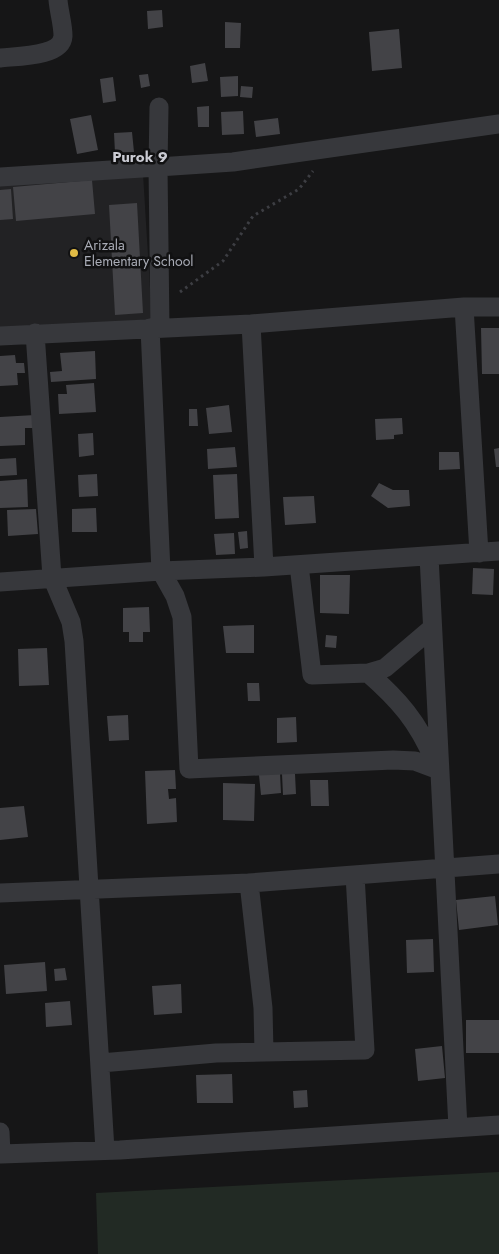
<svg xmlns="http://www.w3.org/2000/svg" width="499" height="1254" viewBox="0 0 499 1254" font-family="Jost,sans-serif">
  <style>
    .built { fill: #222224 }
    .green { fill: #222a24 }
    .building { fill: #434347 }
    .lines { fill: none; stroke-linecap: round; stroke-linejoin: round }
    .path { stroke: #3d3e43; stroke-width: 3; stroke-dasharray: 2.5 4; stroke-linecap: butt }
    .street { stroke: #37383c; stroke-width: 19 }
    .poi-dot { fill: #e1bb45; stroke: #111112; stroke-width: 2 }
    .labels { text-anchor: middle; stroke-width: 5; stroke-linejoin: round; paint-order: stroke }
    .poi-label { font-size: 14px; fill: #a9acb6; stroke: #111112; text-anchor: start }
    .neighbourhood-label { font-size: 15px; font-weight: bold; fill: #cacbd3; stroke: #111112 }
  </style>
  <rect width="100%" height="100%" fill="#161617"/>
  <path class="built" d="M143 174 152 320 0 331V186Z"/>
  <path class="green" d="M499 1172V1254H98L96 1193Z"/>
  <path class="building" d="M162 10 163 27 148 29 147 11Z
    M225 22 241 23 240 48H225Z
    M399 29 402 68 372 71 369 32Z
    M205 63 208 81 192 83 190 66Z
    M148 74 150 86 141 88 139 75Z
    M238 76V96L221 97 220 77Z
    M113 77 116 101 103 103 100 79Z
    M241 86 253 87 252 98 240 97Z
    M209 106V127H198L197 107Z
    M243 111 244 134 222 135 221 112Z
    M91 115 98 150 77 154 70 119Z
    M278 118 280 134 256 137 254 121Z
    M132 132 134 152 115 153 114 133Z
    M92 180 95 214 16 221 13 187Z
    M11 189 13 219 0 220V190Z
    M137 203 143 313 115 315 109 205Z
    M481 328H499V374H482Z
    M95 351 96 379 51 382 50 372 62 371 60 353Z
    M15 355 16 363H24L25 373H17L18 385 0 386V356Z
    M94 383 96 412 59 414 58 394H67L66 385Z
    M229 405 232 432 209 434 206 408Z
    M189 409H197L198 426H189Z
    M35 415V428H25V445L0 446V417Z
    M402 418 403 434 394 435V439L376 440 375 419Z
    M93 433 94 455 79 457 78 434Z
    M235 447 237 467 208 469 207 449Z
    M499 448V467H496L494 449Z
    M439 452H459L460 469 439 470Z
    M16 458 17 475 0 476V459Z
    M97 474 98 496 79 497 78 475Z
    M237 474 239 518 215 519 213 475Z
    M27 479 28 507 0 508V481Z
    M379 483 393 490H409L410 506 388 508 371 496Z
    M314 496 316 523 285 525 283 497Z
    M96 508 97 532H72V509Z
    M36 509 38 534 8 536 7 510Z
    M247 531 248 548 240 549 238 532Z
    M234 533 235 554 216 555 214 534Z
    M473 568 494 569 493 595 472 594Z
    M320 575H350L349 614 320 613Z
    M149 607 150 632H143V642H129V632H123V608Z
    M254 625V653H226L223 626Z
    M326 635 337 636 336 648 325 647Z
    M47 648 49 685 19 686 18 649Z
    M247 683H259L260 701H248Z
    M128 715 129 740 109 741 107 716Z
    M296 717 297 742 277 743V718Z
    M175 770 176 789H168L169 799 176 798 177 822 147 824 145 771Z
    M280 773 281 793 261 795 259 775Z
    M282 774H295L296 794 283 795Z
    M310 780H328L329 806H311Z
    M223 783 255 784 254 821 223 820Z
    M24 806 28 837 0 840V808Z
    M495 896 498 925 459 930 456 900Z
    M433 939 434 972 407 973 406 940Z
    M45 962 47 991 6 994 4 965Z
    M65 968 67 980 55 981 54 969Z
    M181 984 182 1013 154 1015 152 986Z
    M70 1001 72 1025 46 1027 45 1003Z
    M466 1020H499V1053H466Z
    M442 1046 445 1078 418 1081 415 1049Z
    M232 1074 233 1103H197L196 1075Z
    M307 1090 308 1107 294 1108 293 1091Z"/>
  <g class="lines">
    <path class="path" d="M180 292 223 261 253 216 299 189 313 171"/>
    <path class="street" d="M0 58C16 56 62 57 63 36 63 24 59 12 58 0
      M0 177 158 167 159 107
      M464 307 479 553
      M251 324 264 567
      M150 328 161 571 175 596 182 617 189 769 393 760 415 761 439 770
      M160 328 158 167 233 162 499 124
      M35 333 52 577 71 622 74 641 105 1150
      M0 336 251 324 464 307H499
      M429 556 458 1128
      M299 565 312 675 368 673 385 668 432 628
      M0 582 161 571 264 567 499 551
      M368 673C399 700 418 722 434 760
      M0 893 249 883 499 864
      M264 1052 365 1050 355 875
      M101 1063 216 1053 264 1052 263 1008 249 883
      M0 1132 1 1154 120 1150 499 1125"/>
  </g>
  <circle class="poi-dot" cx="74" cy="253" r="5"/>
  <g class="labels">
    <g class="poi-label">
      <text x="84" y="250">Arizala<tspan x="84" dy="16">Elementary School</tspan></text>
    </g>
    <g class="neighbourhood-label">
      <text x="140" y="162">Purok 9</text>
    </g>
  </g>
</svg>
